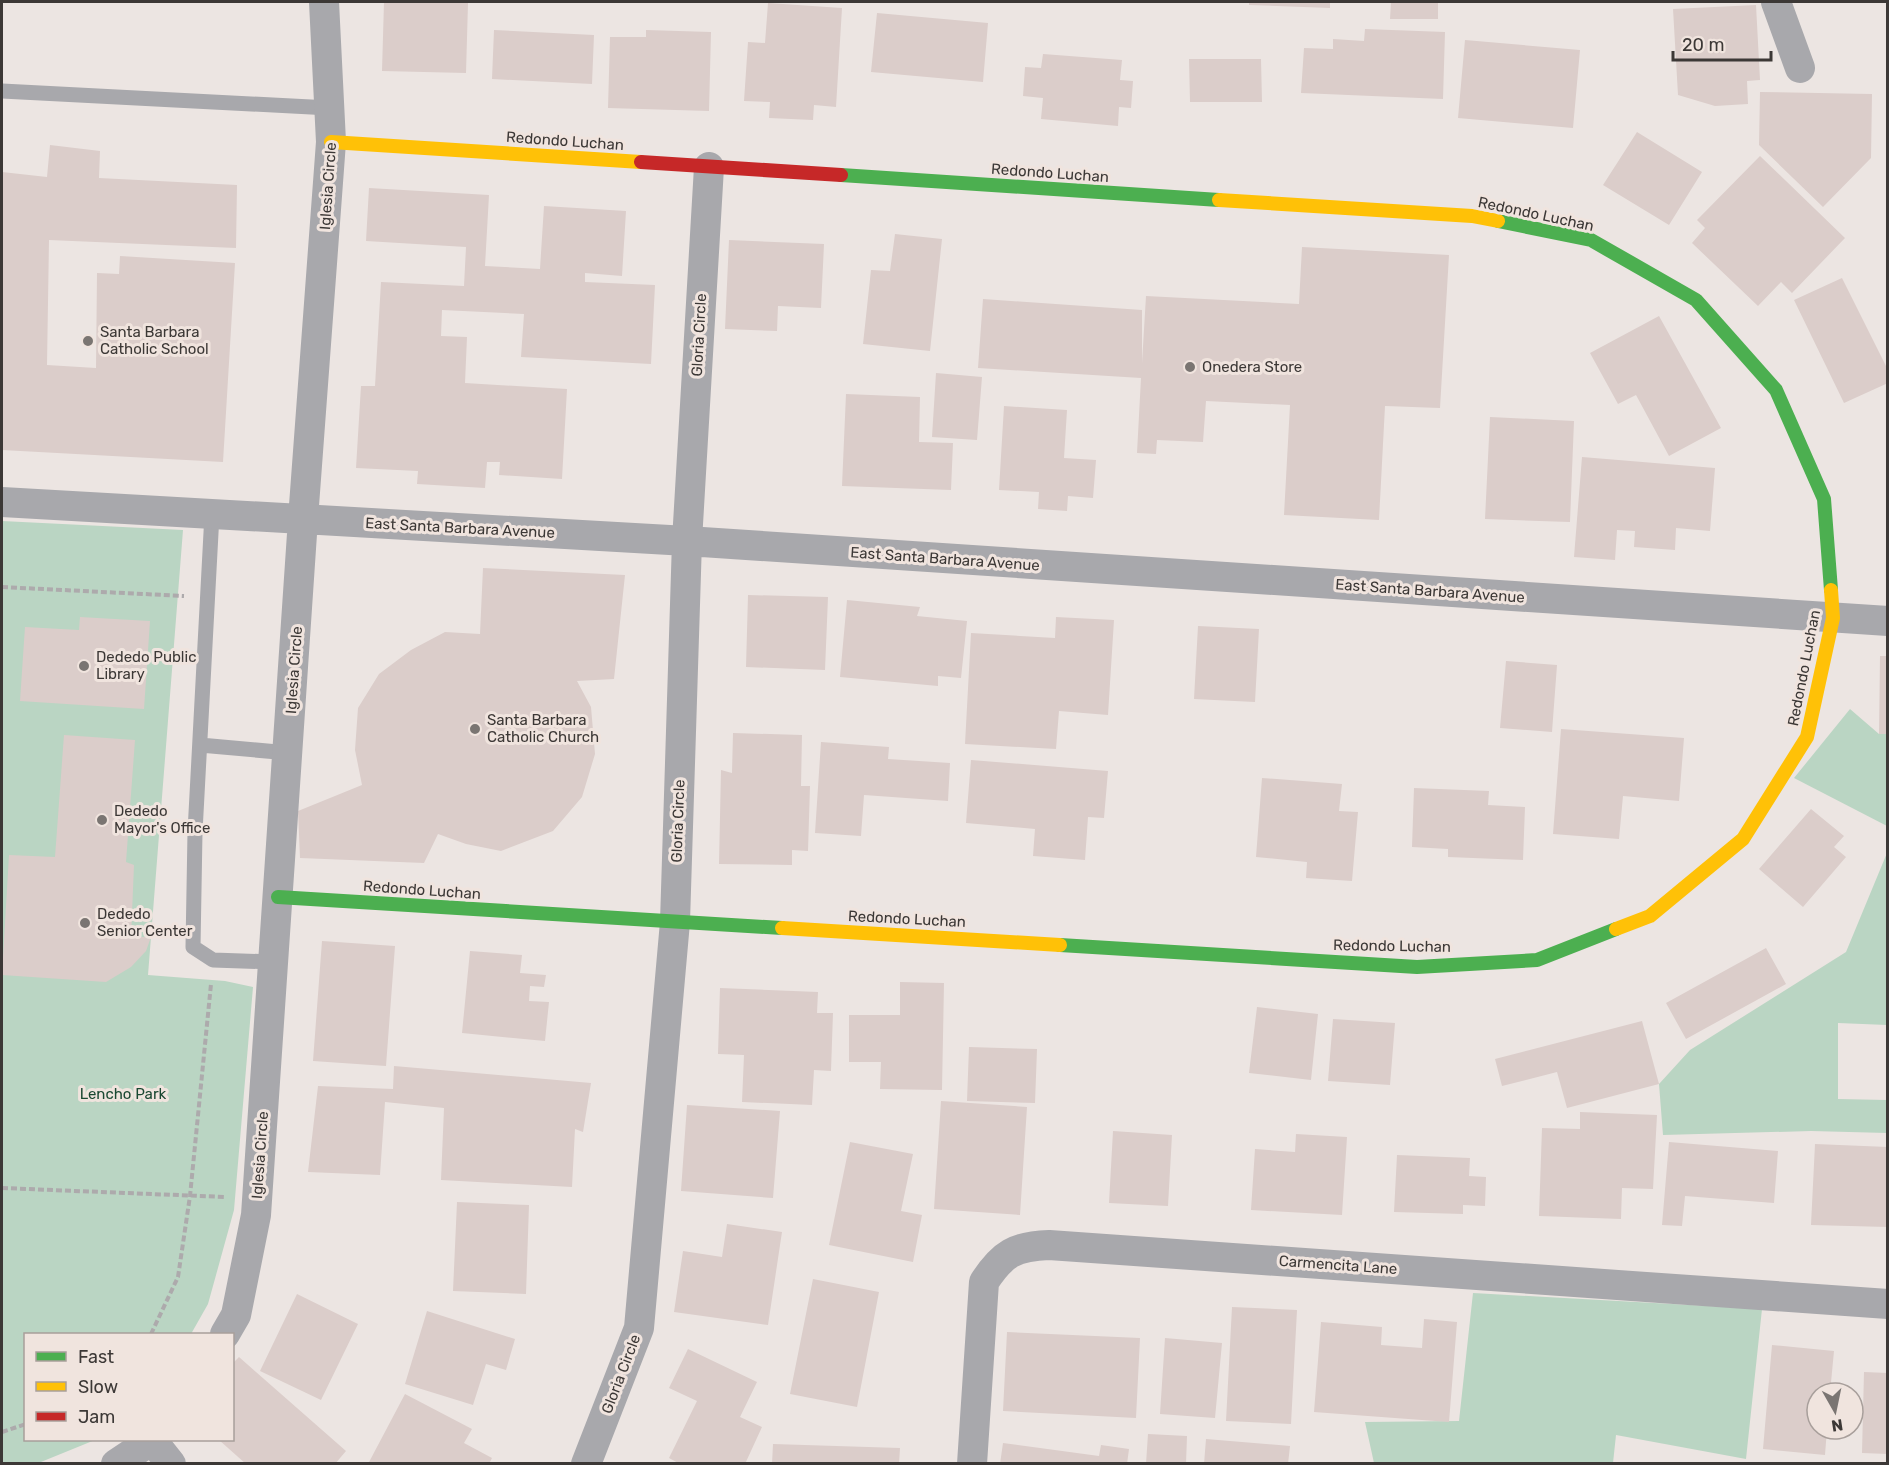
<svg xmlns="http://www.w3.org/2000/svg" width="1889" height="1465" viewBox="0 0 1889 1465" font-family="Rubik,sans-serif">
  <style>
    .green { fill: #bad5c3 }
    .building { fill: #dbcdca }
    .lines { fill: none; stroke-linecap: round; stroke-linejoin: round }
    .path { stroke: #adaaac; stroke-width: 4; stroke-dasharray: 6 3; stroke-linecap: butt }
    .lane { stroke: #a8a8ac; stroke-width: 15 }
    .street { stroke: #a8a8ac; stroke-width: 30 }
    .fast { stroke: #4caf50; stroke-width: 14 }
    .slow { stroke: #ffc107; stroke-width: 14 }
    .jam { stroke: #c62828; stroke-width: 14 }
    .poi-dot { fill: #7a7572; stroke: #f0e4de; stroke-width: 2 }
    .labels { text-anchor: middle; stroke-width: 6; stroke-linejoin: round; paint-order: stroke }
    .street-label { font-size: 15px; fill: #3c3836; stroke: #f0e4de }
    .poi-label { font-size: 15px; fill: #3c3836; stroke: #f0e4de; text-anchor: start }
    .park-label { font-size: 15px; fill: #1a4832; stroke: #f0e4de }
  </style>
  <rect width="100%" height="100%" fill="#ece5e2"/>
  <path class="green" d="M2 521 183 530 148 975 225 981 253 987 234 1210 208 1304 191 1334H26V1440H95L36 1464 2 1463Z
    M1850 709 1879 734H1887V826L1794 778Z
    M1887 853V1025L1838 1023V1099L1887 1100V1133L1811 1131 1663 1135 1659 1084 1690 1050 1846 952Z
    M1473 1293 1762 1309 1746 1459 1616 1435 1613 1463H1374L1365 1422 1459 1421Z"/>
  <path class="building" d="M384 2 468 3 466 73 382 71Z
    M1249 2H1330V8L1249 5Z
    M1391 2H1438V19H1390Z
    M768 3 842 8 836 107 814 105 813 120 769 118 770 102 744 101 748 42 765 43Z
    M1756 5 1760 80 1747 81 1748 104 1715 106 1678 95 1673 9Z
    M877 13 988 23 983 82 871 72Z
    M1365 29 1445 32 1443 99 1301 93 1304 48 1333 49V39L1364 41Z
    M494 30 594 35 592 84 492 79Z
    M646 30 711 32 709 111 608 108 610 37H646Z
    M1465 40 1580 50 1573 128 1458 118Z
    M1043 54 1122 60 1120 80 1133 81 1131 108 1119 107 1118 126 1041 119 1043 98 1023 96 1025 67 1041 68Z
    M1189 59H1261L1262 102H1190Z
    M1760 92 1872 94 1871 158 1823 207 1759 145Z
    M1637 132 1702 172 1669 225 1603 185Z
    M50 145 100 151 99 178 237 185 236 248 49 240 47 365 96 368 97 273 119 274 120 256 235 263 223 462 2 450V172L47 177Z
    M1760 156 1845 238 1792 293 1781 282 1758 306 1692 243 1705 228 1697 220Z
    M369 188 489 195 485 266 540 269 544 206 626 211 622 276 585 273V282L655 285 651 364 521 357 524 314 442 310 441 336 467 337 465 383 567 389 562 479 499 475 500 462H487L485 488 417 484 418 471 356 468 361 386H375L381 282 464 286 466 247 366 241Z
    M895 234 942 239 930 351 863 344 871 270 890 271Z
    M729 240 824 244 821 308 778 306 777 331 725 329Z
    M1302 247 1449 255 1440 408 1385 406 1379 520 1284 515 1290 405 1206 401 1203 442 1157 440 1156 454 1137 453 1141 378 978 368 983 299 1142 310V363L1146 296 1299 304Z
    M1842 278 1888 370V383L1844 403 1794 300Z
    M1659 316 1721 428 1669 456 1636 395 1618 404 1590 353Z
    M936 373 982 377 977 440 932 437Z
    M846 394 920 397 919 442 953 443 951 490 842 486Z
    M1004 406 1067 410 1064 458 1096 460 1093 498 1068 496 1067 511 1038 509 1039 492 999 490Z
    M1490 417 1574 421 1570 522 1485 519Z
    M1582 457 1715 468 1710 531 1676 528 1675 550 1634 547 1635 531 1617 530 1615 560 1574 557Z
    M483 568 625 575 614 679 577 681 591 707 595 754 582 797 553 831 501 851 466 844 438 834 424 863 300 858 298 811 362 785 355 750 358 708 379 674 411 650 445 632 480 634Z
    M748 595 828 597 825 670 746 667Z
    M847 600 920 607 917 616 967 621 961 678 938 676V686L840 677Z
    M80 617 150 621 144 709 20 701 25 627 79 630Z
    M1056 617 1114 620 1108 715 1059 711 1056 749 965 744 971 633 1055 638Z
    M1198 626 1259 629 1255 702 1194 699Z
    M1880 656H1888V734H1879Z
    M1506 661 1557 665 1552 732 1500 728Z
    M1561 729 1684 738 1679 801 1623 796 1619 839 1553 834Z
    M733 733 802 735 801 786H810L808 851 792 850V865L719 864 721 770 732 773Z
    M64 735 135 740 126 862 134 865 131 937H151L146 951 131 967 106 982 2 975 9 855 55 857Z
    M821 742 889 747 888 759 950 763 948 801 864 795 861 836 815 833Z
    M971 760 1108 771 1104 818 1088 817 1085 860 1033 856 1035 829 966 823Z
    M1262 778 1342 784 1339 811 1358 812 1352 881 1306 878 1307 862 1256 857Z
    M1414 788 1489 791 1488 805 1525 807 1523 860 1448 857V849L1412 847Z
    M1811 809 1844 836 1834 847 1846 857 1803 907 1759 869Z
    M322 941 395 946 386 1066 313 1061Z
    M1766 948 1786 984 1686 1039 1666 1003Z
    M470 951 522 955 520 973 546 975 544 987 530 986 529 1001 549 1002 545 1041 462 1033Z
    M900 982 944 983 942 1090 880 1089 881 1062H849V1015H900Z
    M720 988 818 992 817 1013H833L831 1071 814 1070 812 1105 742 1102 744 1055 718 1054Z
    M1257 1007 1318 1014 1311 1080 1249 1073Z
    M1333 1019 1395 1023 1390 1085 1328 1081Z
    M1642 1021 1659 1084 1567 1108 1557 1072 1502 1086 1495 1059Z
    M969 1047 1037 1049 1035 1103 967 1101Z
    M394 1066 591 1083 583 1132 575 1129 572 1187 441 1180 444 1108 385 1102 380 1175 308 1172 318 1086 393 1089Z
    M941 1101 1027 1107 1020 1215 934 1209Z
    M687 1105 780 1111 773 1198 681 1191Z
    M1580 1112 1657 1115 1653 1189 1622 1188 1621 1219 1539 1216 1542 1128 1580 1129Z
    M1113 1131 1172 1135 1168 1206 1109 1203Z
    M1296 1134 1347 1137 1342 1215 1251 1210 1255 1149 1295 1152Z
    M850 1142 913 1154 901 1211 922 1215 913 1262 829 1245Z
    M1669 1142 1778 1151 1774 1203 1685 1196 1682 1226 1662 1225Z
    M1815 1144 1888 1147V1227L1811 1225Z
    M1397 1155 1470 1158 1469 1176 1486 1177 1485 1206 1463 1205V1214L1394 1212Z
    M457 1202 529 1205 526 1294 453 1291Z
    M727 1224 782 1232 768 1325 674 1312 683 1251 722 1257Z
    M813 1279 879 1292 857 1407 790 1394Z
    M297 1294 358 1324 321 1400 260 1371Z
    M1232 1307 1297 1310 1291 1424 1226 1421Z
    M427 1311 515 1339 506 1370 486 1364 473 1405 405 1384Z
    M1424 1319 1457 1322 1449 1422 1314 1412 1321 1322 1382 1327 1381 1345 1422 1348Z
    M1007 1332 1140 1338 1136 1418 1003 1411Z
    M1165 1338 1222 1343 1215 1418 1160 1414Z
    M1772 1345 1834 1351 1830 1393H1817V1429H1827L1825 1455 1763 1449Z
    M688 1349 757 1382 740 1417 762 1427 745 1464H680L669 1458 697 1401 669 1388Z
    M239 1357 346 1451 335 1464H246L219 1440H232V1364Z
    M1864 1372 1888 1373V1454L1862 1453Z
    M405 1394 472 1429 464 1443 492 1458 489 1464H368Z
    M1148 1434 1187 1436 1186 1464H1146Z
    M1206 1439 1290 1446 1288 1464H1204Z
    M1003 1443 1099 1456 1101 1445 1129 1449 1127 1464H1000Z
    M773 1444 900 1448 899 1464H772Z"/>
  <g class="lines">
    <path class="path" d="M2 587 184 596
      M2 1188 226 1197
      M151 1334 178 1277 190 1196 211 984
      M2 1432 26 1424"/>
    <path class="lane" d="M2 91 330 108
      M212 514 195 832 193 947 213 960 274 962
      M200 745 289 753"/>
    <path class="street" d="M1776 2 1800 68
      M2 502 687 541 1888 621
      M225 1334 236 1315 256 1215 303 519 331 142 324 2
      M152 1440 171 1464
      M116 1464 152 1440
      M586 1464 639 1328 675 922 687 541 709 167
      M972 1464 984 1282C1002 1254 1015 1246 1049 1245L1888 1304"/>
    <path class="fast" d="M841 175 1219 200
      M1498 221 1591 240 1696 300 1776 390 1824 499 1831 590
      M278 897 782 928
      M1060 945 1417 967 1537 960 1616 929"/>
    <path class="slow" d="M331 142 641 162
      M1219 200 1472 216 1498 221
      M782 928 1060 945
      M1616 929 1650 916 1743 839 1807 737 1833 618 1831 590"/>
    <path class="jam" d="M641 162 841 175"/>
  </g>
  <g class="poi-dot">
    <circle cx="88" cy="341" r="6"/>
    <circle cx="1190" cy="367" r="6"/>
    <circle cx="84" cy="666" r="6"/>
    <circle cx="475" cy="729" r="6"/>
    <circle cx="102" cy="820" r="6"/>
    <circle cx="85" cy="923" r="6"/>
  </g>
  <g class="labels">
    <g class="street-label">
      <text transform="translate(565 141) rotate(4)" y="5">Redondo Luchan</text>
      <text transform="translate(1050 173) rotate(4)" y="5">Redondo Luchan</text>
      <text transform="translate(328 186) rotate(-86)" y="5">Iglesia Circle</text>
      <text transform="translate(1536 214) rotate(12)" y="5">Redondo Luchan</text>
      <text transform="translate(699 335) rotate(-87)" y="5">Gloria Circle</text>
      <text transform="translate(460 528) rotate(3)" y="5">East Santa Barbara Avenue</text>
      <text transform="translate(945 559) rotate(4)" y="5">East Santa Barbara Avenue</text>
      <text transform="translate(1430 591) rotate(4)" y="5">East Santa Barbara Avenue</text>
      <text transform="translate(1804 668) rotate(-79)" y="5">Redondo Luchan</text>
      <text transform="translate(294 670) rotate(-86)" y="5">Iglesia Circle</text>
      <text transform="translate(678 821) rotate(-88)" y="5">Gloria Circle</text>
      <text transform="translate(422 890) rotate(4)" y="5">Redondo Luchan</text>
      <text transform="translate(907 919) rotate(3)" y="5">Redondo Luchan</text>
      <text transform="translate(1392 946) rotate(1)" y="5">Redondo Luchan</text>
      <text transform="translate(260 1155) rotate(-86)" y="5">Iglesia Circle</text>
      <text transform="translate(1338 1265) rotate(4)" y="5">Carmencita Lane</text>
      <text transform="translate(621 1374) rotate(-69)" y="5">Gloria Circle</text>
    </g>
    <g class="poi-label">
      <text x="100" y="337">Santa Barbara<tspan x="100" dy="17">Catholic School</tspan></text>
      <text x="1202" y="372">Onedera Store</text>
      <text x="96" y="662">Dededo Public<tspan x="96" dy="17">Library</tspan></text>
      <text x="487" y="725">Santa Barbara<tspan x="487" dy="17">Catholic Church</tspan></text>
      <text x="114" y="816">Dededo<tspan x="114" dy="17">Mayor's Office</tspan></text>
      <text x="97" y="919">Dededo<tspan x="97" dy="17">Senior Center</tspan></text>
    </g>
    <g class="park-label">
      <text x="123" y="1099">Lencho Park</text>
    </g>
  </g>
  <rect width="1889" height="1465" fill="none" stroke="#3c3836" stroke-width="6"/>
  <rect x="24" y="1333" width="210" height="108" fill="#f0e4de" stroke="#a89f9b" stroke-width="1.5"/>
  <rect x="36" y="1352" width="30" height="9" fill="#4caf50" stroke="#a89f9b" stroke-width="1.5"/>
  <text x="78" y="1363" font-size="18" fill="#3c3836">Fast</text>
  <rect x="36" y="1382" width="30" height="9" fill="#ffc107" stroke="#a89f9b" stroke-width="1.5"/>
  <text x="78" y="1393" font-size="18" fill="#3c3836">Slow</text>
  <rect x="36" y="1412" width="30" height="9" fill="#c62828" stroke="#a89f9b" stroke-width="1.5"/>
  <text x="78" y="1423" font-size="18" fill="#3c3836">Jam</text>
  <g transform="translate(1835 1411) rotate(171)"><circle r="28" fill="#f0e4de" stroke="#a89f9b" stroke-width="1.5"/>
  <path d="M0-4.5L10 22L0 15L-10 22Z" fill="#7a7572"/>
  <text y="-9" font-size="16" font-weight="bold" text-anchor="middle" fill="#3c3836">N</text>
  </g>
  <path d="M1673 51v9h98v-9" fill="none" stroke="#3c3836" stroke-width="3"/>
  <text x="1682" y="51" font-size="18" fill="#3c3836" stroke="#f0e4de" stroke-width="4.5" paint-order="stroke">20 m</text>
</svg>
